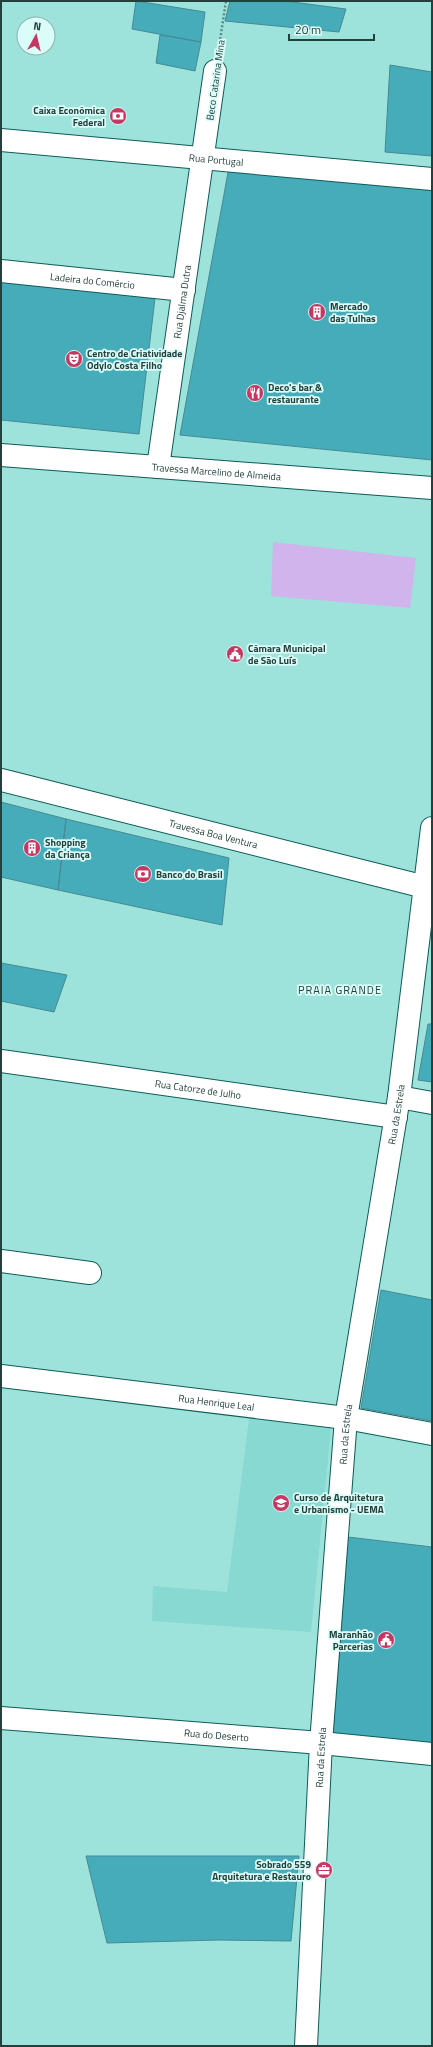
<svg xmlns="http://www.w3.org/2000/svg" width="433" height="2047" viewBox="0 0 433 2047" font-family="'Titillium Web',sans-serif">
  <style>
    .built { fill: #88d9d1 }
    .green { fill: #d0b4eb }
    .building { fill: #47acba; stroke: #458a94 }
    .lines { fill: none; stroke-linecap: round; stroke-linejoin: round }
    .minor-casing { stroke: #0d5c57; stroke-width: 24 }
    .path { stroke: #5a8a85; stroke-width: 2.5; stroke-dasharray: 2 2; stroke-linecap: butt }
    .minor { stroke: #fff; stroke-width: 22 }
    .labels { text-anchor: middle; stroke-width: 3.5; stroke-linejoin: round; paint-order: stroke }
    .street-label { font-size: 10px; fill: #23403d; stroke: #dbfdf9 }
    .poi-label { font-size: 10px; font-weight: bold; fill: #23403d; stroke: #dbfdf9; text-anchor: start }
    .neighbourhood-label { font-size: 11px; letter-spacing: 1px; fill: #23403d; stroke: #dbfdf9 }
  </style>
  <rect width="100%" height="100%" fill="#9de3dc"/>
  <path class="built" d="M250 1411 332 1419 311 1632 152 1621 153 1586 227 1592Z"/>
  <path class="green" d="M273 542 416 558 410 608 271 596Z"/>
  <path class="building" d="M136 1 205 12 201 42 132 29Z
    M230 1H285L346 9 339 32 225 21Z
    M160 35 201 42 195 71 156 63Z
    M390 65 432 72V156L385 152Z
    M229 167 432 189V460L180 435Z
    M1 282 155 298 139 434 1 420Z
    M1 802 66 819 58 890 1 877Z
    M66 819 229 858 222 925 58 890Z
    M1 963 67 975 54 1012 1 1001Z
    M428 1024H432V1082L418 1080Z
    M381 1290 432 1300V1421L361 1408Z
    M348 1537 432 1547V1746L333 1734Z
    M86 1856H299L291 1941 218 1940 107 1943Z"/>
  <g class="lines">
    <g class="minor-casing">
      <g id="minor">
        <path id="s1" d="M1 140 432 179"/>
        <path id="s2" d="M1 271 184 290"/>
        <path id="s3" d="M1 455 432 488"/>
        <path id="s4" d="M158 467 215 71"/>
        <path id="s5" d="M1 780 425 887"/>
        <path id="s6" d="M1 1061 396 1117"/>
        <path d="M399 1097 432 1103"/>
        <path d="M1 1261 90 1273"/>
        <path id="s7" d="M1 1376 346 1418 432 1434"/>
        <path id="s8" d="M1 1718 321 1743 432 1754"/>
        <path id="s9" d="M306 2046 321 1743 346 1418 399 1097 432 828"/>
      </g>
    </g>
    <path class="path" d="M219 47 226 1"/>
    <use href="#minor" class="minor"/>
  </g>
  <defs>
    <g id="bank-disc" transform="scale(0.9)"><circle r="9.5" fill="#c63861" stroke="#dbfdf9"/><path d="M-6-4H6V4H-6ZM0-2.3a2.3 2.3 0 1 0 0 4.6a2.3 2.3 0 1 0 0-4.6Z" fill="#fff"/></g>
    <g id="building-disc" transform="scale(0.9)"><circle r="9.5" fill="#c63861" stroke="#dbfdf9"/><path d="M-4-6H4V6H1V3H-1V6H-4ZM-2.5-4.3h1.7v1.8h-1.7ZM.8-4.3h1.7v1.8H.8ZM-2.5-1h1.7V.8h-1.7ZM.8-1h1.7V.8H.8Z" fill="#fff"/></g>
    <g id="theatre-disc" transform="scale(0.9)"><circle r="9.5" fill="#c63861" stroke="#dbfdf9"/><path d="M-5-5.5Q0-4 5-5.5V0Q5 5 0 6Q-5 5-5 0ZM-3.3-2.5H-1v1.5H-3.3ZM1-2.5H3.3v1.5H1ZM-2.8 1Q0 5.5 2.8 1Z" fill="#fff"/></g>
    <g id="restaurant-disc" transform="scale(0.9)"><circle r="9.5" fill="#c63861" stroke="#dbfdf9"/><path d="M-5-6h1v4h1v-4h1v4h1v-4h1v5L-1.5 .5V6h-2V.5L-5-1ZM5-6V6H3V1.5H1.5Q1.5-4 5-6Z" fill="#fff"/></g>
    <g id="civic-disc" transform="scale(0.9)"><circle r="9.5" fill="#c63861" stroke="#dbfdf9"/><path d="M-.6-6.5H3V-4.5H.6V-3L4-1V1h2V6H-6V1h2V-1L-.6-3ZM-1.2 2.5V6h2.4V2.5Z" fill="#fff"/></g>
    <g id="university-disc" transform="scale(0.9)"><circle r="9.5" fill="#c63861" stroke="#dbfdf9"/><path d="M0-5L7-2L0 1L-7-2ZM-4 1L0 2.5L4 1V4Q0 6-4 4Z" fill="#fff"/></g>
    <g id="office-disc" transform="scale(0.9)"><circle r="9.5" fill="#c63861" stroke="#dbfdf9"/><path d="M-6-3h4V-5.5h4V-3h4V5H-6ZM-1-4.5V-3h2v-1.5ZM-6 0V1H6V0Z" fill="#fff"/></g>
  </defs>
  <g fill-rule="evenodd">
    <use href="#bank-disc" x="118" y="116"/>
    <use href="#building-disc" x="317" y="312"/>
    <use href="#theatre-disc" x="74" y="359"/>
    <use href="#restaurant-disc" x="255" y="393"/>
    <use href="#civic-disc" x="235" y="654"/>
    <use href="#building-disc" x="32" y="848"/>
    <use href="#bank-disc" x="143" y="874"/>
    <use href="#university-disc" x="281" y="1503"/>
    <use href="#civic-disc" x="386" y="1640"/>
    <use href="#office-disc" x="324" y="1870"/>
  </g>
  <g class="labels">
    <g class="street-label">
      <text transform="translate(215 80) rotate(-82)" y="4">Beco Catarina Mina</text>
      <text dy="4" stroke="none"><textPath href="#s1" startOffset="216">Rua Portugal</textPath></text>
      <text dy="4" stroke="none"><textPath href="#s2" startOffset="92">Ladeira do Comércio</textPath></text>
      <text dy="4" stroke="none"><textPath href="#s4" startOffset="167">Rua Djalma Dutra</textPath></text>
      <text dy="4" stroke="none"><textPath href="#s3" startOffset="216">Travessa Marcelino de Almeida</textPath></text>
      <text dy="4" stroke="none"><textPath href="#s5" startOffset="219">Travessa Boa Ventura</textPath></text>
      <text dy="4" stroke="none"><textPath href="#s6" startOffset="199">Rua Catorze de Julho</textPath></text>
      <text dy="4" stroke="none"><textPath href="#s9" startOffset="937">Rua da Estrela</textPath></text>
      <text dy="4" stroke="none"><textPath href="#s7" startOffset="217">Rua Henrique Leal</textPath></text>
      <text dy="4" stroke="none"><textPath href="#s9" startOffset="613">Rua da Estrela</textPath></text>
      <text dy="4" stroke="none"><textPath href="#s8" startOffset="216">Rua do Deserto</textPath></text>
      <text dy="4" stroke="none"><textPath href="#s9" startOffset="289">Rua da Estrela</textPath></text>
    </g>
    <g class="poi-label">
      <text x="105" y="114" text-anchor="end">Caixa Econômica<tspan x="105" dy="12">Federal</tspan></text>
      <text x="330" y="310">Mercado<tspan x="330" dy="12">das Tulhas</tspan></text>
      <text x="87" y="357">Centro de Criatividade<tspan x="87" dy="12">Odylo Costa Filho</tspan></text>
      <text x="268" y="391">Deco's bar &amp;<tspan x="268" dy="12">restaurante</tspan></text>
      <text x="248" y="652">Câmara Municipal<tspan x="248" dy="12">de São Luís</tspan></text>
      <text x="45" y="846">Shopping<tspan x="45" dy="12">da Criança</tspan></text>
      <text x="156" y="878">Banco do Brasil</text>
      <text x="294" y="1501">Curso de Arquitetura<tspan x="294" dy="12">e Urbanismo - UEMA</tspan></text>
      <text x="373" y="1638" text-anchor="end">Maranhão<tspan x="373" dy="12">Parcerias</tspan></text>
      <text x="311" y="1868" text-anchor="end">Sobrado 559<tspan x="311" dy="12">Arquitetura e Restauro</tspan></text>
    </g>
    <g class="neighbourhood-label">
      <text x="340" y="994">PRAIA GRANDE</text>
    </g>
  </g>
  <rect width="433" height="2047" fill="none" stroke="#23403d" stroke-width="4"/>
  <g transform="translate(36 36) rotate(8)"><circle r="19" fill="#dbfdf9" stroke="#91b1ae"/>
  <path d="M0-3L7 15L0 10L-7 15Z" fill="#c63861"/>
  <text y="-6" font-size="11" font-weight="bold" text-anchor="middle" fill="#23403d">N</text>
  </g>
  <path d="M289 34v6h85v-6" fill="none" stroke="#23403d" stroke-width="2"/>
  <text x="295" y="34" font-size="12" fill="#23403d" stroke="#dbfdf9" stroke-width="3" paint-order="stroke">20 m</text>
</svg>
